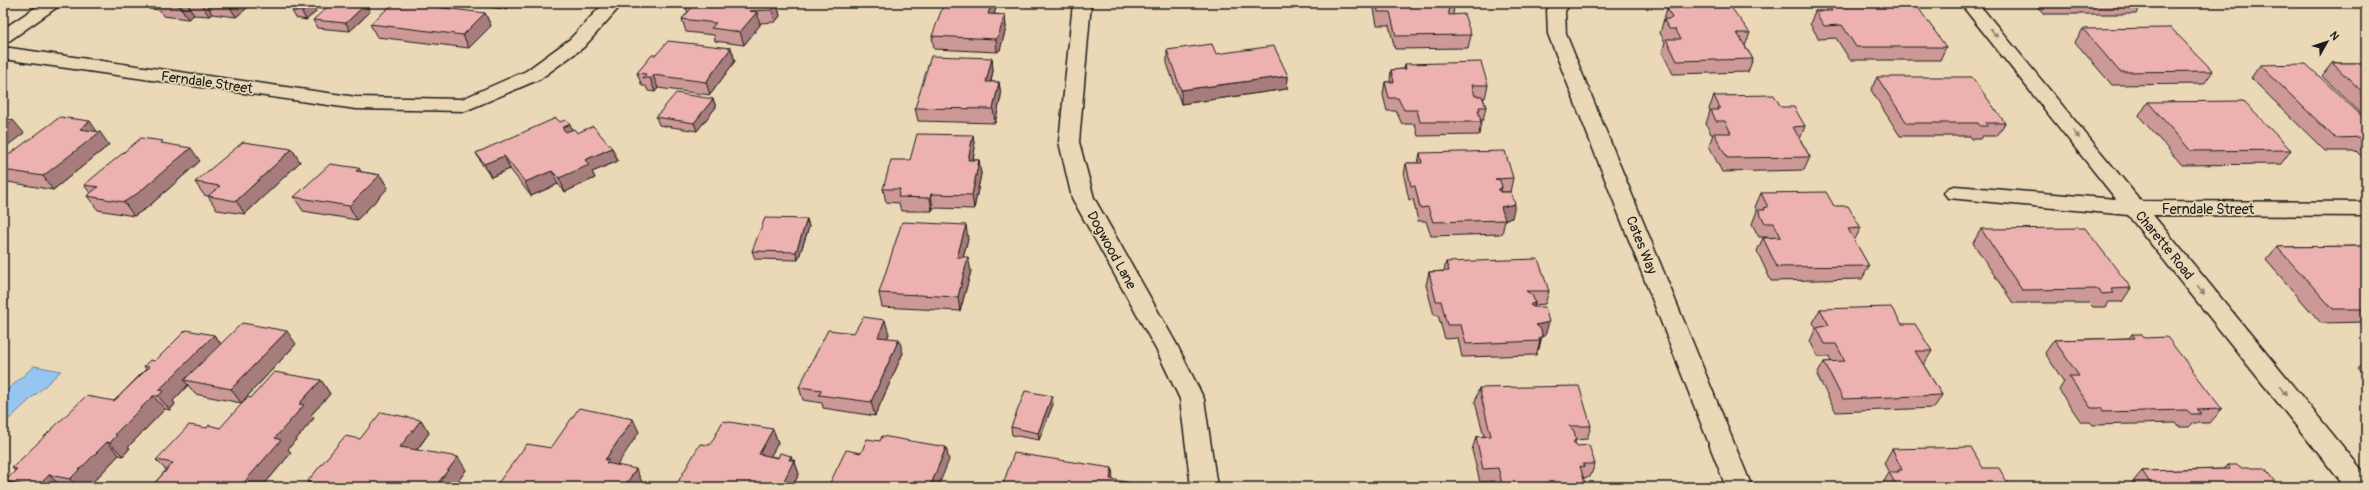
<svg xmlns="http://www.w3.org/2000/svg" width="2369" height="490" viewBox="0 0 2369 490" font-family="Pangolin,sans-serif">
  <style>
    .water { fill: #97c5f2; stroke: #66819c }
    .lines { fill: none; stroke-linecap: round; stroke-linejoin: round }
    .minor-casing { stroke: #1c1c1c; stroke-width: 3 }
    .minor { fill: #ead8b6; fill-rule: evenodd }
    .wall { fill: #cc9997; stroke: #1c1c1c }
    .shaded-wall { fill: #a67d7b; stroke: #1c1c1c }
    .building { fill: #edb2b0; stroke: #1c1c1c }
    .oneway { fill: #8d8371 }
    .labels { text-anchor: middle; stroke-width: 3.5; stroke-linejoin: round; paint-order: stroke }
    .street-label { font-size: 14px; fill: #1c1c1c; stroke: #ead8b6 }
  </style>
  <rect width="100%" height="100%" fill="#ead8b6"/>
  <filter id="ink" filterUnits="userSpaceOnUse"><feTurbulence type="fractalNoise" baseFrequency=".025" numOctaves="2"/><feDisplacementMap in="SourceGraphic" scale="8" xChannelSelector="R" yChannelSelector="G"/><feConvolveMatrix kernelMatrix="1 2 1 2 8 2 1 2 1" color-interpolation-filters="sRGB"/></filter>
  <g filter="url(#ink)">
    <path class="water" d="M34 366 61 371 9 419 3 418V394Z"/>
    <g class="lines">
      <g class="minor-casing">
        <path id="minor" d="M42 3H63L9 41 3 43V29Z
          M604 3H623L584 47 540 79 465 111 356 109 3 59V47L356 97 462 99 526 71 570 39Z
          M1073 3H1091L1079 142 1094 198 1177 345 1204 399 1217 487H1191L1180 399 1157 351 1072 198 1059 142Z
          M1552 3H1571L1565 11 1566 34 1752 487H1726L1548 34 1547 10Z
          M1960 3H1978L2141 201 2366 202V216L2153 215 2366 475V487H2345L2128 215 1948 198 1944 193 1948 188 1955 186 2116 199Z"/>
      </g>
      <use href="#minor" class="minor"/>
    </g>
    <path class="wall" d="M145 3H253L236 17 212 14 209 16 194 15 188 19 163 16 160 10 149 9Z
      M308 3H329L321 9 314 8 316 12 306 20 296 18 292 11 308 4Z
      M455 3H513L506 9 456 4Z
      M685 3H777L780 16 775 22 760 23V25L744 45 715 41 714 35 686 32 682 19 688 12 687 11Z
      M1375 3H1454V5L1453 15 1471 35 1468 48 1395 49 1389 25H1377L1374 9Z
      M2034 3H2143L2136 14H2044Z
      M366 4 370 12 350 31 317 28 313 20Z
      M997 5 994 14 1005 15 1006 28 1000 50 997 52 934 49 932 36Z
      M1829 6 1946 47 1940 60H1850L1836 38 1819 39 1810 24 1815 11H1827Z
      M1667 8 1750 33 1745 46 1753 59 1748 72 1673 74 1662 52 1665 42 1660 33Z
      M485 13 491 26 469 48 377 37 370 24Z
      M2083 29 2213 71 2204 84 2112 85 2075 42Z
      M731 48 735 61 710 95 658 88 655 92 648 91 646 86H642L637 73 656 55Z
      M1167 50 1216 54 1288 76 1287 89 1181 104 1167 63Z
      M992 58 993 71 991 82H999L1001 96 995 123 918 121 915 108Z
      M2332 63H2366V118L2322 76Z
      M1405 64 1488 85 1485 98H1483L1486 107 1483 120H1481V122L1479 135 1418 136 1415 124H1402L1396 111H1387L1383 95 1385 82H1390L1391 70 1404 69Z
      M2260 65 2366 120V155L2361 156 2356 151H2325L2251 78Z
      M1877 77 2005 123 1997 136H1982L1980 139H1972L1970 136H1900L1871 90Z
      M1714 96 1781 107 1805 126 1800 139 1810 157 1804 170 1722 172 1709 146 1713 134H1711L1706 124 1710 111 1709 109Z
      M713 99 716 107 697 131 659 125 656 117Z
      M2148 102 2291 150 2281 164 2182 165 2139 116Z
      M560 122 577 133 612 148 618 161 592 172 595 178 565 192 558 184 531 196 510 169 491 177 483 166 476 153Z
      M97 131 109 145 53 190 3 181V159Z
      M165 144 200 161 148 207 134 216 98 210 87 196 91 194 84 185Z
      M975 148 973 160H979L981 174 974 209 933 208 932 211H901L899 203 886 202 883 189 910 160Z
      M292 149 300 162 245 214 217 210 208 196 204 195 195 182Z
      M1420 153 1513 178 1510 192H1501L1512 218 1505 219V220L1502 234 1431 236 1426 221H1418L1413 199 1409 200 1404 176 1406 163H1418Z
      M362 172 380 175 388 188 357 220 303 211 294 197Z
      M1761 193 1834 206 1861 228 1854 241 1869 266 1862 279 1771 281 1757 251 1763 238 1768 237H1759L1752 224 1757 211 1755 207Z
      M807 219 809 227 798 260 755 259 752 251Z
      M1981 229 2131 288 2122 302H2108L2105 307H2093L2089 303H2013L1973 243Z
      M968 239 963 257 971 271 960 311 882 307 879 293Z
      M2366 246V322L2321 323 2266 260 2277 247Z
      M1446 262 1549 291 1545 304 1535 305 1534 307 1545 336H1542L1536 355 1462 357 1458 338 1445 339 1438 315H1434L1426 285 1429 272 1444 271Z
      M1820 309 1902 324 1932 351 1924 364H1923L1942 395 1934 408 1836 412 1817 375 1824 362H1831L1829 357H1818L1810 341 1816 328 1813 323Z
      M854 333 889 334 887 338 903 353 875 416 823 408 822 403 803 400 799 387Z
      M2132 334 2144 338 2222 409 2210 423H2193L2189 427H2179L2176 423 2093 425 2090 422H2081L2059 390 2064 382 2045 353 2054 340 2129 338Z
      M214 335 221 344H296L241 403 195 394 188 385 173 401 175 404 170 410 165 409 128 447 130 448 123 456 119 455 88 487H11L5 481 15 471 12 468 114 401 146 369 144 366Z
      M2366 360V376L2358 368Z
      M321 380 330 394 311 415 314 418 288 449 291 453 262 487H151L166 470 156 460 207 428H220L251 398Z
      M1479 388 1591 426 1587 439 1576 440 1575 443 1595 464 1590 477 1583 478 1586 487H1496L1494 481 1480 482 1472 450 1476 437 1484 436 1475 402Z
      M1053 404 1039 440 1012 435 1011 427Z
      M421 420 429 433 417 450 466 470 454 487H311L307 482 360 439Z
      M773 429 778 443 770 456 794 460 799 474 792 487H675L710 445Z
      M1892 449 1983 468 2010 487H1881V486L1889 473 1884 463Z
      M2227 465 2240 468 2280 487H2133L2131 484 2142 471 2223 469Z"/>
    <path class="shaded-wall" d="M184 3H187L194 15 188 19 180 6Z
      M202 3H206L212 14 209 16 201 4Z
      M230 3H253L236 17 228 4Z
      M318 3H329L321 9Z
      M504 3H513L506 9Z
      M777 3 780 16 775 22 772 10Z
      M992 3H996L997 5 990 27 988 14Z
      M312 4 316 12 306 20 302 12Z
      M366 4 370 12 350 31 346 23Z
      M757 12 760 25 744 45 740 32Z
      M485 13 491 26 469 48 463 35Z
      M1005 15 1006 28 1000 50 997 52 996 39Z
      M731 48 735 61 710 95 706 82Z
      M992 58 993 71 988 95 986 82Z
      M653 75 658 88 655 92 650 78Z
      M1288 76 1287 89 1181 104V90Z
      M999 82 1001 96 995 123 993 109Z
      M713 99 716 107 697 131 694 123Z
      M13 120 24 133 3 149V127Z
      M90 121 98 133 100 132 109 145 53 190 43 176 80 129Z
      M570 124 575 138 568 141 562 128Z
      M973 135 975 148 970 173 968 160Z
      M191 148 200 161 148 207 134 216 124 202Z
      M612 148 618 161 592 172 595 178 565 192 559 178 585 160Z
      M292 149 300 162 245 214 236 201Z
      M504 156 510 169 491 177 484 164Z
      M979 160 981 174 974 209 972 195Z
      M359 168 367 181 356 171Z
      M552 171 558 184 531 196 525 182Z
      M380 175 388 188 357 220 349 206Z
      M1502 187 1499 201 1498 190Z
      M931 194 933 208 932 211 930 198Z
      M1515 204 1512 218 1498 220 1501 207Z
      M807 219 809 227 798 260 796 252Z
      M966 225 968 239 959 270 957 257Z
      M968 257 971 271 960 311 958 297Z
      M1535 302 1532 316 1530 305Z
      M885 320 889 334 881 350 878 337Z
      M1549 322 1545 336H1542L1539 349 1538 350 1540 341 1536 325Z
      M287 331 296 344 241 403 231 389Z
      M214 335 224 349 184 380 188 385 173 401 175 404 170 410 158 396 159 390Z
      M899 339 903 353 875 416 871 402Z
      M321 380 330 394 311 415 314 418 288 449 291 453 262 487H240L299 404Z
      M153 396 165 409 128 447 130 448 123 456 110 443 115 434Z
      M1052 396 1053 404 1039 440 1038 433Z
      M633 419 639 432 614 470 613 476 605 460Z
      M421 420 429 433 409 460 400 447Z
      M773 429 778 443 764 468 759 454Z
      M107 442 119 455 88 487H77L70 479Z
      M946 447 949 460 938 487H930Z
      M791 456 793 463 794 460 799 474 792 487H781L789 460Z
      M458 457 466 470 454 487H435Z
      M1112 468 1113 481 1110 479Z
      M636 469 642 482 639 487H624Z
      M49 475 62 487H37Z"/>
    <path class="building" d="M156 3H184L180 6Z
      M219 3H230L228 4Z
      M302 3 312 4 302 12 292 11Z
      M332 3H353L366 4 346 23 313 20Z
      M394 3H402L485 13 463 35 370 24Z
      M696 3H777L772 10 749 11 757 12 740 32 711 28 716 23 682 19Z
      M944 3H992L988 14 1005 15 998 37 996 39 932 36Z
      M1377 3H1454V5H1448L1449 15 1464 14 1471 35 1396 36 1390 12H1378Z
      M1730 6 1750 33H1737L1753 59 1677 61 1666 39H1681L1675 29H1669L1664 20 1672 18 1667 8Z
      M1829 6H1917L1946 47H1856L1842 25 1824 26 1815 11H1832Z
      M2171 28 2213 71 2120 72 2083 29Z
      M668 41 731 48 706 82 653 75 650 78H643L646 74 637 73 652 55H656Z
      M1212 44 1216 54 1274 46 1288 76 1181 90 1167 50Z
      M931 56 992 58 986 82H999L993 109 915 108Z
      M1481 62 1488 85H1472L1475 96H1482L1486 107H1479L1480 110H1478L1481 122H1420L1417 110H1404L1398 98H1389L1385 82H1394L1391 70 1406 69 1405 64Z
      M2332 63H2366V95Z
      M2306 64 2366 120V137L2335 138 2260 65Z
      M1877 77H1972L2005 123H1985L1988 126H1980L1978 123H1907Z
      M676 93 713 99 694 123 656 117Z
      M1774 95 1781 107H1794L1805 126 1793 127 1810 157 1727 158 1714 133H1731L1725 121H1716L1711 110H1718L1717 108H1720L1714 96Z
      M2243 101 2291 150 2191 151 2148 102Z
      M60 117 90 121 80 129 100 132 43 176 3 170V159Z
      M3 118 13 120 3 127Z
      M556 118 560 122 565 120 570 124 562 128 566 132 574 129 577 133 593 126 612 148 585 160 589 165 559 178 552 171 525 182 504 156 484 164 476 153Z
      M917 134 973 135 968 160H979L972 195 931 194 930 198 898 197 900 189H883L891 160H910Z
      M141 138 163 141 161 143 191 148 138 193 124 202 87 196 98 187 84 185Z
      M243 142 292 149 236 201 208 196 220 186 195 182Z
      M1505 151 1513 178 1495 179 1500 180 1502 187 1498 190 1500 192H1511L1515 204 1501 207 1505 220 1433 222 1428 207 1420 208 1415 186H1411L1406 163H1422L1420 153Z
      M330 164 359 168 356 171 380 175 349 206 294 197Z
      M1826 192 1834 206H1848L1861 228 1848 229 1869 266 1777 267 1763 238 1781 237 1774 223H1765L1758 210H1765L1764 208 1768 207 1761 193Z
      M765 218 807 219 796 252 752 251Z
      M902 222 966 225 957 257H968L958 297 879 293Z
      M2085 228 2131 288 2111 289 2114 293 2102 294 2099 289 2022 290 1981 229Z
      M2366 246V309H2333L2277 247Z
      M1538 259 1549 291H1526L1532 295 1535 302 1530 305 1533 307H1545L1549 322 1536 325 1541 329 1542 336 1539 338 1540 341 1466 344 1461 325H1447L1441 301H1436L1429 272 1449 271 1446 262Z
      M1891 307 1902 324H1915L1932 351H1915L1942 395 1843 399 1824 362 1845 361 1836 344H1825L1817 328 1829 325 1820 309Z
      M863 317 885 320 878 337 899 339 871 402 819 395 822 390 799 387 828 330 854 333Z
      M242 323 287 331 231 389 184 380Z
      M186 330 214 335 159 390 164 391 158 396H153L115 434 117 435 110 443 107 442 70 479 49 475 37 487H32L5 481 17 469 12 468 86 396 114 401 149 367 144 366 150 360 155 361Z
      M2132 334H2141L2144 338 2167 337 2222 409 2197 410 2201 414H2191L2187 410 2103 412 2101 408H2091L2069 376H2079L2054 340 2135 338Z
      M274 372 321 380 299 404 304 405 275 438 281 440 240 487H151L173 463 156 460 189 425 207 428 209 425 220 428 248 397 251 398Z
      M1579 386 1591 426H1569L1574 431 1576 439 1573 442 1578 446 1589 445 1595 464H1583L1584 467 1580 466 1586 487H1503L1498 468 1483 469 1476 437 1491 436 1479 388Z
      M1025 391 1052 396 1038 433 1011 427Z
      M579 408 633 419 605 460H609L606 463 636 469 624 487H495L527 444 551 448Z
      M381 412 421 420 400 447 458 457 435 487H328L329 486 307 482 345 436 360 439Z
      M723 421 773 429 759 454 778 458 780 453 791 456 789 460H794L781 487 764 485 762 487H675L700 444 710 445Z
      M882 436 946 447 930 487H828L846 450 861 453 867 439 880 441Z
      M1971 447 1983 468H1999L2010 487H1897L1889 472H1899L1898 470H1902L1892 449Z
      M1014 453 1112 468 1110 479 1131 483 1130 487H1002Z
      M2227 465H2237L2240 468H2265L2280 487H2153L2142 471 2230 469Z"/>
    <defs><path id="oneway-solid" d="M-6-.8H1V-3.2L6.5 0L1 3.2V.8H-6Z"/></defs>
    <g class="oneway">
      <use href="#oneway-solid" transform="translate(1994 33) rotate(51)"/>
      <use href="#oneway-solid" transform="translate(2076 134) rotate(51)"/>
      <use href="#oneway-solid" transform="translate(2201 290) rotate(51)"/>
      <use href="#oneway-solid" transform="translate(2283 391) rotate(51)"/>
    </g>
  </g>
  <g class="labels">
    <g class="street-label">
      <text transform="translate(207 82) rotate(8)" y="5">Ferndale Street</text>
      <text x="2208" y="214">Ferndale Street</text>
      <text transform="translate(1642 245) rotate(68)" y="5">Cates Way</text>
      <text transform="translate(2165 245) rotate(51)" y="5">Charette Road</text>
      <text transform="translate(1112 250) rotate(61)" y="5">Dogwood Lane</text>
    </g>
  </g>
  <rect width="2369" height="490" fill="none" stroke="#ead8b6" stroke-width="16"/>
  <rect x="8" y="8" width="2353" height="474" fill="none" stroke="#1c1c1c" stroke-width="1.5" filter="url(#ink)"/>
  <g transform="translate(2327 42) rotate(51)" stroke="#ead8b6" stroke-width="3" paint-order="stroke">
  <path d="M0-3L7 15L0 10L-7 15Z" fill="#1c1c1c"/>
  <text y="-6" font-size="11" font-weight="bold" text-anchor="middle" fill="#1c1c1c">N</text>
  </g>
</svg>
